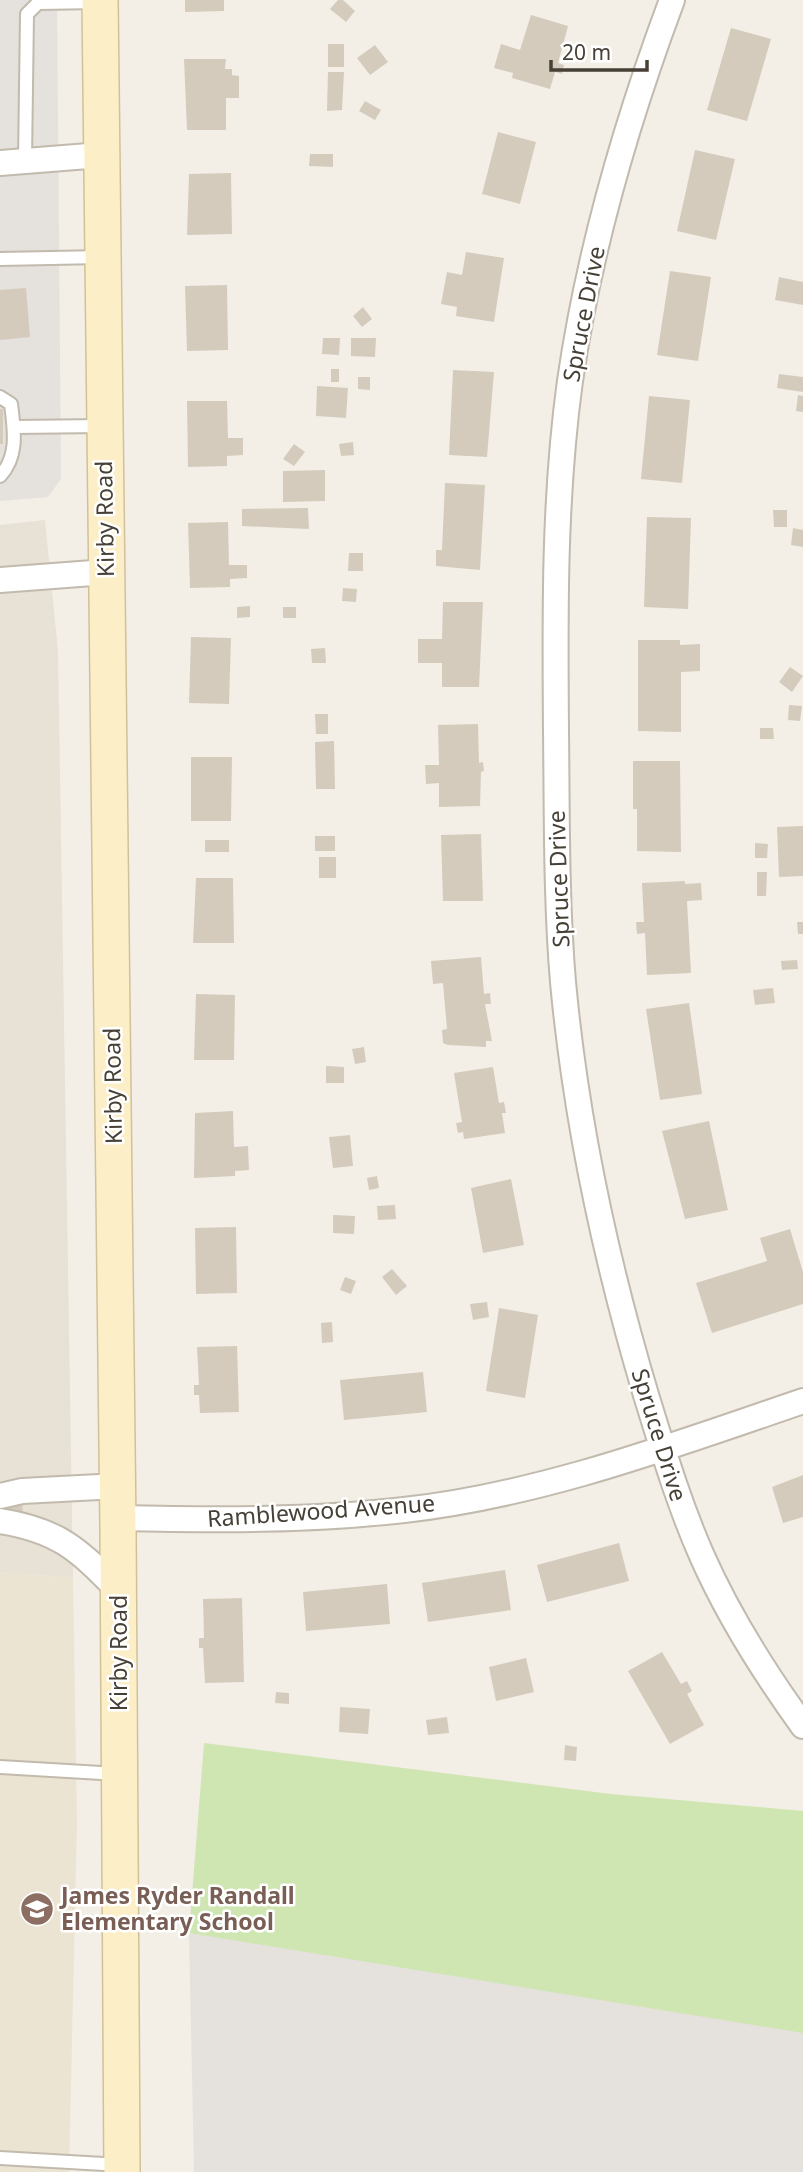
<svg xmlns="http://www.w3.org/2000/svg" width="803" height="2172" viewBox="0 0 803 2172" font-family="'Noto Sans',sans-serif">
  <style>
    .residential { fill: #e7e1d6 }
    .industrial { fill: #e5e1dc }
    .education { fill: #ece4d2 }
    .green { fill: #cfe6b2 }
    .building { fill: #d4cbbd }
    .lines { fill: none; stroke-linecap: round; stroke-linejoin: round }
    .service-casing { stroke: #c1baad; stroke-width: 16 }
    .minor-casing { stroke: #c1baad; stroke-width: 28 }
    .secondary-casing { stroke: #d1c198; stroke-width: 38 }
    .service { stroke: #fff; stroke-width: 12 }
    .minor { stroke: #fff; stroke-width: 24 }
    .secondary { stroke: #fcefc8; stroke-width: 35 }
    .labels { text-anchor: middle; stroke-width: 5; stroke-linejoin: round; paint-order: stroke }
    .street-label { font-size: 23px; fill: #464036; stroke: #fff }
    .education-label { font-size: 23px; font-weight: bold; fill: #785e54; stroke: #fff; text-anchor: start }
  </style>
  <rect width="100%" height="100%" fill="#f3efe7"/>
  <path class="residential" d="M45 520 58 652 73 1578 0 1572V525Z"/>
  <path class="industrial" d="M0 0H57L61 479 48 497 0 501Z
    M189 1933 803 2025V2172H194Z"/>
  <path class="education" d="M0 1572 73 1578 77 1823 69 2172H0Z"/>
  <path class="green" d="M204 1743 611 1794 803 1811V2033L189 1933Z"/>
  <path class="building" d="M185 0H224V11L185 12Z
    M338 0H343L355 11 346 22 330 9Z
    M531 15 568 26 558 63 564 65 562 74 555 72 550 89 512 78 513 73 494 68 501 44 520 50Z
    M731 28 771 39 747 121 707 110Z
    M328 44H344V67H328Z
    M375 45 388 62 370 75 357 58Z
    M184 59H226L225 69H232V75L239 76V98H226V130H187Z
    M328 72H344L342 110 327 111Z
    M365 101 381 110 375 120 359 111Z
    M498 132 536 142 520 204 482 194Z
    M695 150 735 159 716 240 677 231Z
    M310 154H333V167L309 166Z
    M231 173 232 234 187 235 189 174Z
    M466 252 504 258 494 322 456 316 457 307 441 304 447 272 462 275Z
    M670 271 711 277 698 361 657 355Z
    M779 277 803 282V305L775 300Z
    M227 285 228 350 187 351 185 286Z
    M26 288 30 337 0 340V290Z
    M363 307 372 319 362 327 353 316Z
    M323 338H340L339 355 322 354Z
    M351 338H376L375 357 351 356Z
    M331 369H339V382H331Z
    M453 370 494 372 487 457 449 455Z
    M779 374 803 377V392L777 388Z
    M358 377H370V390L358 389Z
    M317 386 348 388 346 418 316 416Z
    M798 395 803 396V412L796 411Z
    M649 396 690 400 682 483 641 479Z
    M187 401H227L228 438H243V455L227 456V466L188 467Z
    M0 409H3V444H0Z
    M353 442 354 455 341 456 339 444Z
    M294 444 305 452 294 466 283 459Z
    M325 470V501L283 502V471Z
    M445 483 485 485 480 570 436 566V550H442Z
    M308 508 309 529 242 526V509Z
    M773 510H787V527H774Z
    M647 517 691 518 688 609 644 607Z
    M228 522 229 565H247V578L230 579V587L190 588 188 523Z
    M793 528 803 530V547L791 545Z
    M349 553H363V571H348Z
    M343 588 357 589 356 602 342 601Z
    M443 602H483L479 687H442V663H418V639H442Z
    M250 606V617L237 618V607Z
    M283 607H296V618H283Z
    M191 637 231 638 229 704 189 703Z
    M638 640H680V645L700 644V671L681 672V732L638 731Z
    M325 648 326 663H312L311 649Z
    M790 667 803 676 792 692 779 682Z
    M789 705 802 706 800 721 788 720Z
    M315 714H328V734H316Z
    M478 724 479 763 483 762 484 771 481 772 480 806 439 807V783L426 784 425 765H439L438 725Z
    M760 728H773L774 739H760Z
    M334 741 335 789H316L315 742Z
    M191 757H232L231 821H191Z
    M633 761H680L681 852 637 851V809H633Z
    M803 826V876L779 877 777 827Z
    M481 834 483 901H443L441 835Z
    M315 836H335V851H315Z
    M205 840H229V852H205Z
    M755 843 768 844 767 858H755Z
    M319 857H336V878H319Z
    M757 872H767L766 896H757Z
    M196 878H233L234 943H193Z
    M685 881V884L701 883 702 900 687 901 691 973 647 975 645 933 637 934 636 922H644L642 883Z
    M797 922H803V934H798Z
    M481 957 484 994 490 993 491 1004H485L492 1041H486V1047L448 1045 443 1043 442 1030 447 1029 443 983 433 984 431 961Z
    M797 960 798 969 782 970 781 961Z
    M773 988 775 1003 755 1005 753 990Z
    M196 994 235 995 234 1060H194Z
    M689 1003 702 1094 660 1100 646 1009Z
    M364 1047 366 1062 355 1064 352 1049Z
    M326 1066 344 1067V1083H326Z
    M493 1067 499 1103 504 1102 506 1113H502L505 1133 464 1139 463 1132 458 1133 456 1123 462 1122 454 1073Z
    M233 1111 234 1147 248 1146 249 1170 235 1171V1176L194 1178 195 1113Z
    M709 1121 728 1210 685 1219 662 1131Z
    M350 1135 353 1166 333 1168 329 1137Z
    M377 1176 379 1188 369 1190 367 1178Z
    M511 1179 524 1245 483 1253 471 1188Z
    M395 1205 396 1219 378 1220 377 1206Z
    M333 1215 355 1216 354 1234 333 1233Z
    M236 1227 237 1293 196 1294 195 1228Z
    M790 1229 803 1272V1304L712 1333 696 1283 767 1261 760 1238Z
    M392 1269 407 1286 396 1295 382 1277Z
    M345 1277 356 1281 351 1294 340 1290Z
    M487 1302 489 1317 473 1320 470 1304Z
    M499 1308 538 1315 525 1398 486 1391Z
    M332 1322 333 1342 322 1343 321 1323Z
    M237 1346 239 1412 200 1413 199 1395H194V1385H199L197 1347Z
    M423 1372 427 1412 344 1420 340 1380Z
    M803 1475V1517L783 1523 772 1487Z
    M9 1502H22L23 1515H9Z
    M619 1543 629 1581 547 1602 537 1565Z
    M505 1570 511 1610 428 1622 422 1583Z
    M387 1584 390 1624 306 1631 303 1592Z
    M242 1598 244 1682 205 1683 203 1648H199V1638H204L203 1599Z
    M662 1652 681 1684 687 1681 692 1691 687 1694 704 1725 670 1744 628 1671Z
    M526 1658 534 1692 496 1701 489 1667Z
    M276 1692 289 1693V1704L275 1703Z
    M340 1707 370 1709 368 1734 339 1732Z
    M447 1717 449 1733 428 1735 426 1720Z
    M565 1745 577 1747 576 1761 564 1760Z"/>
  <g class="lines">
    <g class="service-casing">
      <path id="service" d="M25 161 27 14 38 3 99 2
        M0 259 102 257
        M0 397 11 404C14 429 19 456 0 476
        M14 427 103 426
        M0 1767 118 1774
        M0 2158 121 2165"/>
    </g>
    <g class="minor-casing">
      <path id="minor" d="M672 0C626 123 589 250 570 381 554 497 555 614 556 731 557 814 556 899 563 982 576 1122 606 1261 646 1395 663 1450 679 1504 702 1556 729 1617 764 1672 803 1726
        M0 163 101 155
        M0 580 106 572
        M0 1496 22 1491 118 1486
        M118 1518C214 1520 309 1521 404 1510 540 1495 674 1445 803 1401
        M0 1521C58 1530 78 1549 118 1590"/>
    </g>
    <g class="secondary-casing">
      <path id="secondary" d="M100 0 118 1529 122 2172"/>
    </g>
    <use href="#service" class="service"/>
    <use href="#minor" class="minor"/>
    <use href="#secondary" class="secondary"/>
  </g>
  <defs>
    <g id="school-disc" transform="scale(1.75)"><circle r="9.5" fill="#8d6e63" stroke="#fff"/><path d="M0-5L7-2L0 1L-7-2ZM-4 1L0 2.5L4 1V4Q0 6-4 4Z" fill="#fff"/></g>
  </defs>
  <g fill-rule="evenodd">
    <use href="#school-disc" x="37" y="1909"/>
  </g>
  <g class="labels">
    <g class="street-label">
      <text transform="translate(584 314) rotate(-79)" y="8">Spruce Drive</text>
      <text transform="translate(105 519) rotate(-91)" y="8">Kirby Road</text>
      <text transform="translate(559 879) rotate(-92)" y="8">Spruce Drive</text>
      <text transform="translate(113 1086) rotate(-91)" y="8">Kirby Road</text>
      <text transform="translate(659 1435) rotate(73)" y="8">Spruce Drive</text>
      <text transform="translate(321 1511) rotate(-4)" y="8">Ramblewood Avenue</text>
      <text transform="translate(119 1653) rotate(-90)" y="8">Kirby Road</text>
    </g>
    <g class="education-label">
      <text x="61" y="1904">James Ryder Randall<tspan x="61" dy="26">Elementary School</tspan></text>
    </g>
  </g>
  <path d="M551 60v10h96v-10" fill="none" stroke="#464036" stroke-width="3.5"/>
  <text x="562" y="60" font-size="21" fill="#464036" stroke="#ffffff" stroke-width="5" paint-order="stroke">20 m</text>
</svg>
